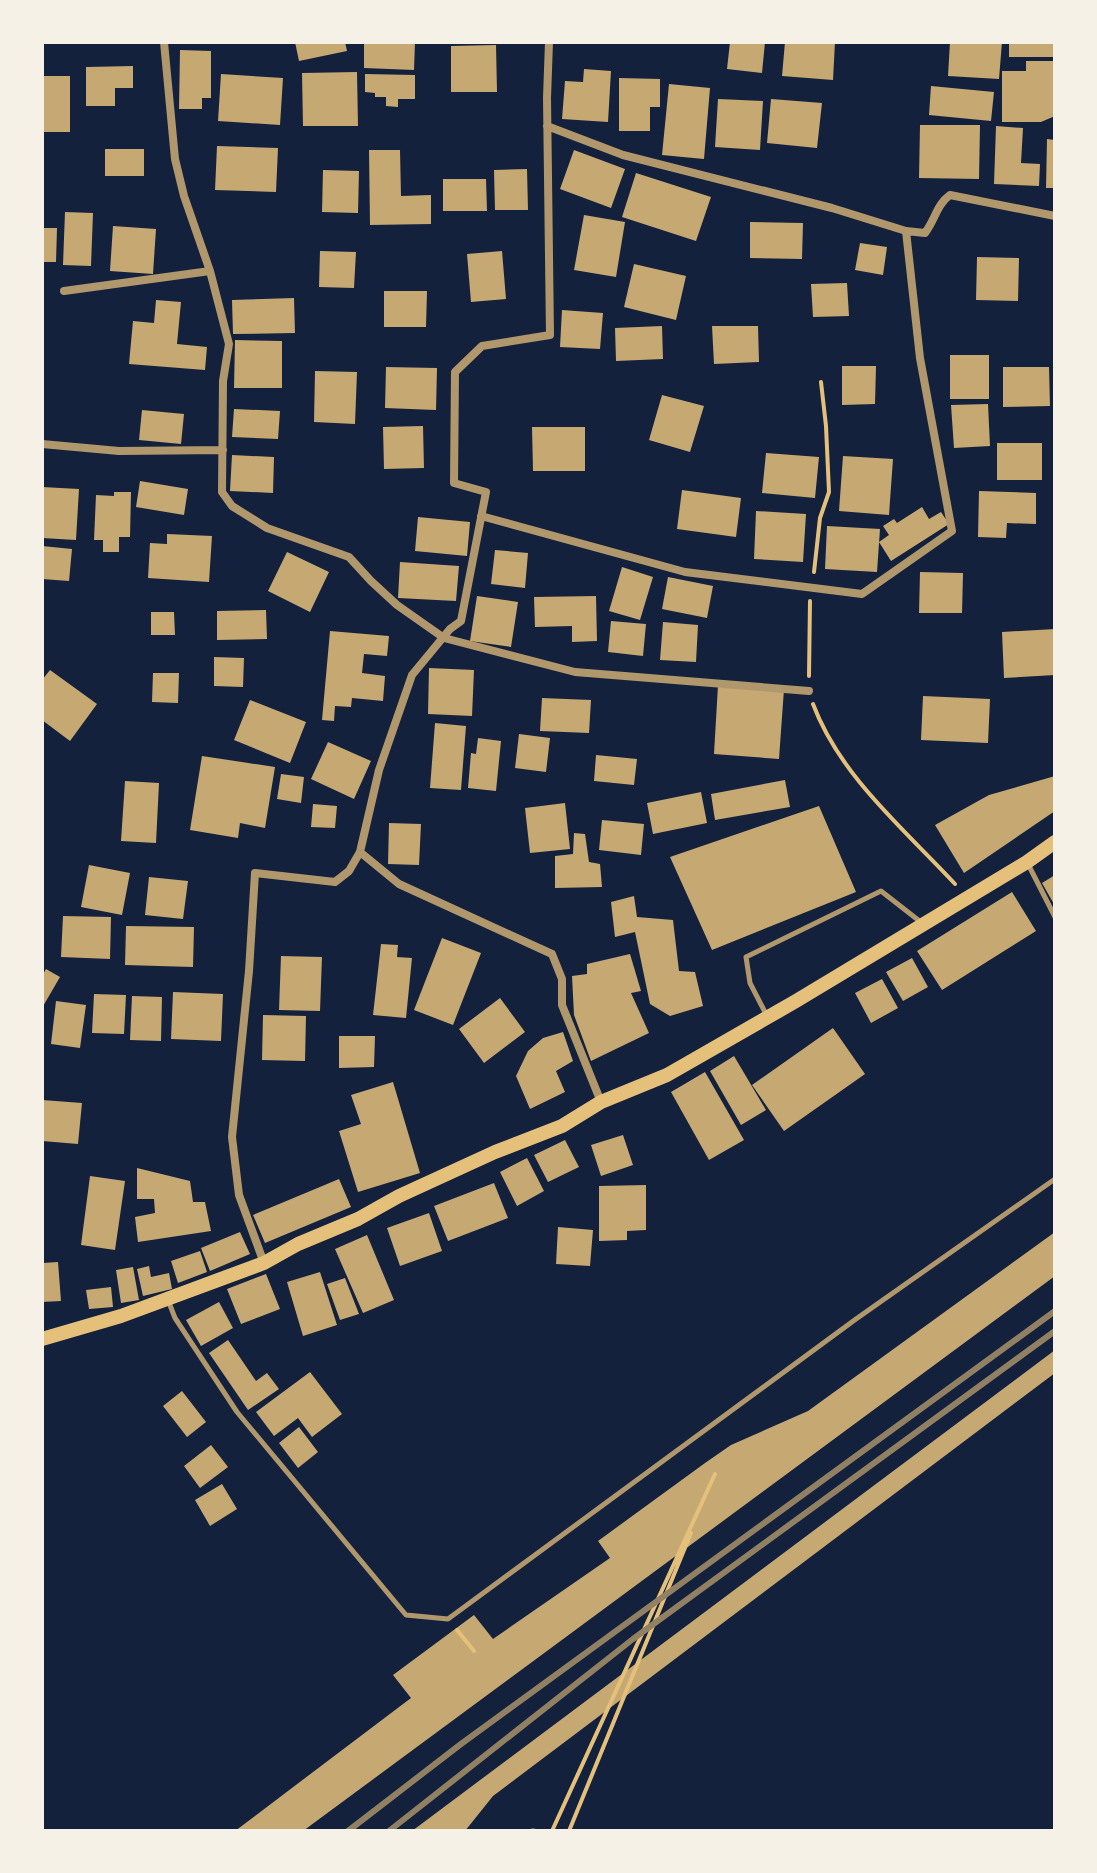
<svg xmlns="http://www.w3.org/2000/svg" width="1097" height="1873" viewBox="0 0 1097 1873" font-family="Lora,serif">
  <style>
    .building { fill: #c6a872 }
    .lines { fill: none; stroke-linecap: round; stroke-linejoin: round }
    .path { stroke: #e5c07b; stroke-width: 4 }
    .service { stroke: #b1986c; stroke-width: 5 }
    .minor { stroke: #b1986c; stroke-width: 8 }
    .secondary { stroke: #e5c07b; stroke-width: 14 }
    .rail { stroke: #918062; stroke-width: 6 }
  </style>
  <rect width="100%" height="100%" fill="#14213d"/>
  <path class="building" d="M295 42H345L347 51 299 61Z
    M364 42H415L414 70 364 68Z
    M730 42H765L762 73 727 69Z
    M785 42H835L833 80 782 76Z
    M950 42H1002L999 79 948 76Z
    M1009 42H1055V57H1009Z
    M496 45 497 92H451V46Z
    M180 50 211 51V98H202V109H179Z
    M1026 61H1055V116L1041 122H1002V71H1026Z
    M133 66V88H115V106H86V67Z
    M584 69 611 71 608 122 562 119 565 81 583 82Z
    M357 72 358 126H303L302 73Z
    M221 74 283 78 280 125 218 121Z
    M365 74 415 75V99H398V107L386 106V97H375V93L365 92Z
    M42 76H70V132H42Z
    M619 78 660 79V107H650V131H619Z
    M669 84 710 88 704 159 662 155Z
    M931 86 994 92 991 121 929 115Z
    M718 99 763 101 760 150 715 147Z
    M771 99 822 103 817 148 767 143Z
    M920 125H980L979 179 919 178Z
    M996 126 1023 128 1021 163 1040 164 1039 186 994 184Z
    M1047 139 1055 140V188H1046Z
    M217 146 278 148 276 192 215 190Z
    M105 149H144V176H105Z
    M369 150H400L401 196 431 195V224L370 225Z
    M574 150 625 169 611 208 560 189Z
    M527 169 528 210H495L494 170Z
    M323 170 359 171 358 213 322 212Z
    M636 173 711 197 696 241 622 217Z
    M443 179H486L487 211H443Z
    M65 212 93 213 91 266 63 265Z
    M584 215 625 222 616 277 574 270Z
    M750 222 803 223 802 259 750 258Z
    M113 226 156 229 153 274 110 271Z
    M42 228H57L56 262H42Z
    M860 243 887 247 883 275 855 270Z
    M320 251 356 252 354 288 319 287Z
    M502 251 506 299 471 302 467 254Z
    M977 257 1019 258 1018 301 976 300Z
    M634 264 686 276 676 320 624 307Z
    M847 283 849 316 813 317 811 284Z
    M384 291H427L426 327H384Z
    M294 298 295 333 233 334 232 300Z
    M156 300 181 302 177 344 207 347 205 370 129 364 133 321 154 323Z
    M562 310 603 313 600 349 560 347Z
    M662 326 663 359 616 361 615 328Z
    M712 326H758L759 362 714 364Z
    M235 340 282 341V388H234Z
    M950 355H989V399H950Z
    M842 366H876L875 404 842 405Z
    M386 367 437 368 436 410 385 408Z
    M1003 367H1049L1050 406 1003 407Z
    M315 371 357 372 355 424 314 422Z
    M662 395 704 406 690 452 649 440Z
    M988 404 990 446 954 448 951 405Z
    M234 409 280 411 278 439 232 437Z
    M142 410 184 414 181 444 139 440Z
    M423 426 424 468 384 469 383 427Z
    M532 427H585V471H533Z
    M997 443H1042V480H997Z
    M766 453 819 457 815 498 762 493Z
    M232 455 274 457 273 493 230 491Z
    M843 456 893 459 889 515 839 511Z
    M140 481 188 489 184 515 136 507Z
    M42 487 79 489 76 540 42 538Z
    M682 490 741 498 736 537 677 529Z
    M979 491 1036 493V524L1007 523 1006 538 978 537Z
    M114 492H131L130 537H119V552H103V540H94L96 495 114 496Z
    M922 507 929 519 941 512 949 524 891 561 879 542 889 535 883 526 894 519 897 523Z
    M756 511 806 514 803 562 754 559Z
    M418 517 470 522 467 556 415 551Z
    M827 526 880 529 877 572 825 569Z
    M167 534 212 536 209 582 148 578 150 543 167 544Z
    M42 546 72 549 69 581 42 579Z
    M495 550 528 553 525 588 491 584Z
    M287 552 329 572 310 612 268 591Z
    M400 562 459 566 456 601 398 598Z
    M622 567 653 577 640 620 609 611Z
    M920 572 963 573 962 613H919Z
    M668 577 713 586 707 618 662 609Z
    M477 596 518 602 511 647 470 641Z
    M596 596 597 641 572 642V626L535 627 534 597Z
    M266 610 267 639 217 640V611Z
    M151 612H174L175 635H151Z
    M611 621 646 624 643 656 608 652Z
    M663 622 698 625 696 662 660 660Z
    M1055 629V675L1004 678 1002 632Z
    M330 631 389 636 387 656 364 654 362 673 385 676 383 701 352 698 351 707 335 706 334 721 322 720Z
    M214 657 244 658 243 687 214 686Z
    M429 668 474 670 472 716 428 714Z
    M50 670 97 704 70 741 42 720V680Z
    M153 673H179L178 703 152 702Z
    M718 685 784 689 779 759 714 754Z
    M923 696 990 699 988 743 921 740Z
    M542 698 591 700 589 733 540 731Z
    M250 700 306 722 290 763 234 740Z
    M435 723 466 726 461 790 430 788Z
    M519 734 550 738 546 772 515 768Z
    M478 738 501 741 496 791 468 788 471 753 476 754Z
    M328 742 371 761 354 799 311 779Z
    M596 755 637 759 634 785 594 781Z
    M202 756 275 767 265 828 240 823 238 838 190 830Z
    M281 774 304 777 301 803 277 799Z
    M1055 776V811L964 873 935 825 989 795Z
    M785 780 790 807 715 820 711 794Z
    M125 781 159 783 156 843 121 841Z
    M701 792 707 823 653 834 647 803Z
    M565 803 570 849 530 853 525 808Z
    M313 804 337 806 335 828 311 827Z
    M819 806 856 892 712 950 670 857Z
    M602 820 644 824 641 855 599 850Z
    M389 823 421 824 419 865 388 864Z
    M574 833 585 834 589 862 600 864 602 887 555 888V856L573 854Z
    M89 865 130 873 122 915 81 907Z
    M1055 875V906L1042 883Z
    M149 877 188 881 183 919 145 915Z
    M1012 892 1036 931 942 990 917 951Z
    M634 896 637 917 673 920 679 971 695 972 703 1006 670 1016 650 1004 635 932 615 937 611 902Z
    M63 916 111 917 110 959 61 957Z
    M126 926 194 927 193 967 125 965Z
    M442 938 481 953 453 1025 414 1010Z
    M381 944 398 945 397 957 412 958 406 1018 373 1015Z
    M630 954 641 991 631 993 649 1033 591 1061 574 1015 572 976 587 974V964Z
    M281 956 322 957 320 1011 279 1010Z
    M912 958 928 987 903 1001 886 972Z
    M46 969 60 977 42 1008V976Z
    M882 979 898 1008 871 1023 855 993Z
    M173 992 223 994 221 1041 171 1039Z
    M94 994 126 995 124 1034 92 1033Z
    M132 996 162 997 161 1041 130 1040Z
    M500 998 525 1032 484 1063 459 1029Z
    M56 1001 86 1005 80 1048 51 1044Z
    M263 1015 306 1016 305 1061 262 1060Z
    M833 1028 865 1074 784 1131 752 1085Z
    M563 1032 573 1061 556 1071 565 1092 530 1109 516 1076 528 1051 543 1038Z
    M339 1036H375L374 1067 339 1068Z
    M734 1056 766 1110 741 1125 710 1071Z
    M705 1072 744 1140 709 1160 671 1092Z
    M393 1082 420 1173 358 1192 339 1131 361 1124 351 1095Z
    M42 1100 82 1103 78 1144 42 1141Z
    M623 1135 633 1165 601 1176 591 1145Z
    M565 1140 579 1167 548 1182 534 1155Z
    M527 1158 544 1191 517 1206 500 1172Z
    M137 1168 190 1181 193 1202H205L211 1231 138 1242 135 1217 155 1213 154 1199H137Z
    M90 1176 125 1181 115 1250 81 1245Z
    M339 1179 351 1207 265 1243 253 1215Z
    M494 1183 508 1218 448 1241 434 1206Z
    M646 1185V1230L627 1231V1240L599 1241V1186Z
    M429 1213 442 1251 400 1266 387 1228Z
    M558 1227 593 1230 590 1266 556 1264Z
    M240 1232 250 1254 210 1271 201 1248Z
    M1055 1232V1276L303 1831H235L411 1698 393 1675 474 1615 493 1639 610 1558 598 1541 705 1463 731 1445 808 1411Z
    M367 1235 394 1300 363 1313 335 1249Z
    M200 1251 207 1272 178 1283 171 1261Z
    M58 1262 61 1301 42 1302V1263Z
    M149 1266 151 1277 169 1273 172 1289 143 1296 137 1269Z
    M133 1267 139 1300 121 1303 116 1270Z
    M320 1272 337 1325 303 1336 287 1282Z
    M266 1274 280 1309 241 1324 227 1289Z
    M345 1278 359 1314 340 1320 327 1284Z
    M111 1287 113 1307 89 1309 86 1290Z
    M219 1302 233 1328 201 1346 186 1320Z
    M228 1340 256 1381 267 1373 279 1389 248 1410 209 1353Z
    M1055 1350V1373L493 1796 465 1831H412Z
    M310 1372 342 1414 312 1437 298 1418 274 1436 256 1412Z
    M182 1391 206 1422 187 1437 163 1406Z
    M299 1427 318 1452 298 1468 279 1443Z
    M211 1445 228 1467 200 1488 184 1466Z
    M222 1484 237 1509 210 1526 195 1500Z"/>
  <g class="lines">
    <path class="path" d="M814 572 820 518 829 492 826 426 821 382
      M809 676 810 601
      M813 704C840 776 904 829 955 884
      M457 1630 474 1651
      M552 1831 715 1474
      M569 1831 691 1533"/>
    <path class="service" d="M1028 864 1055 917
      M767 1016 750 983 746 957 881 891 922 923
      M168 1300 175 1318 237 1412 406 1615 448 1619 856 1319 1055 1179
      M532 1831H534"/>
    <path class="minor" d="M164 42 175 159 184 196 210 271 229 344 223 381 222 492 232 506 267 528 349 557 371 581 397 605 444 638 575 672 809 691
      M547 126 623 155 832 208 906 231 925 233C935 220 937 204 950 195L1055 216
      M64 291 210 271
      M42 444 119 451 223 450
      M481 516 685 572 862 594 952 531 920 358 906 231
      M360 852 399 884 552 954 562 979V1005L601 1102
      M264 1263 239 1195 232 1137 249 971 255 873 335 882 349 871 360 852 379 770 412 675 450 629 461 621 486 492 454 483 455 372 482 346 550 335 547 98 549 42"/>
    <path class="secondary" d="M42 1339 121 1316 264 1263 298 1244 358 1219 399 1196 495 1152 562 1126 601 1102 667 1075 796 1001 1027 862 1055 842"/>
    <path class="rail" d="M348 1831 461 1744 1055 1311
      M389 1831 633 1639 1055 1331"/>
  </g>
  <rect width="1097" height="1873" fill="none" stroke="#f6f1e7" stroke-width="88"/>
</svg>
